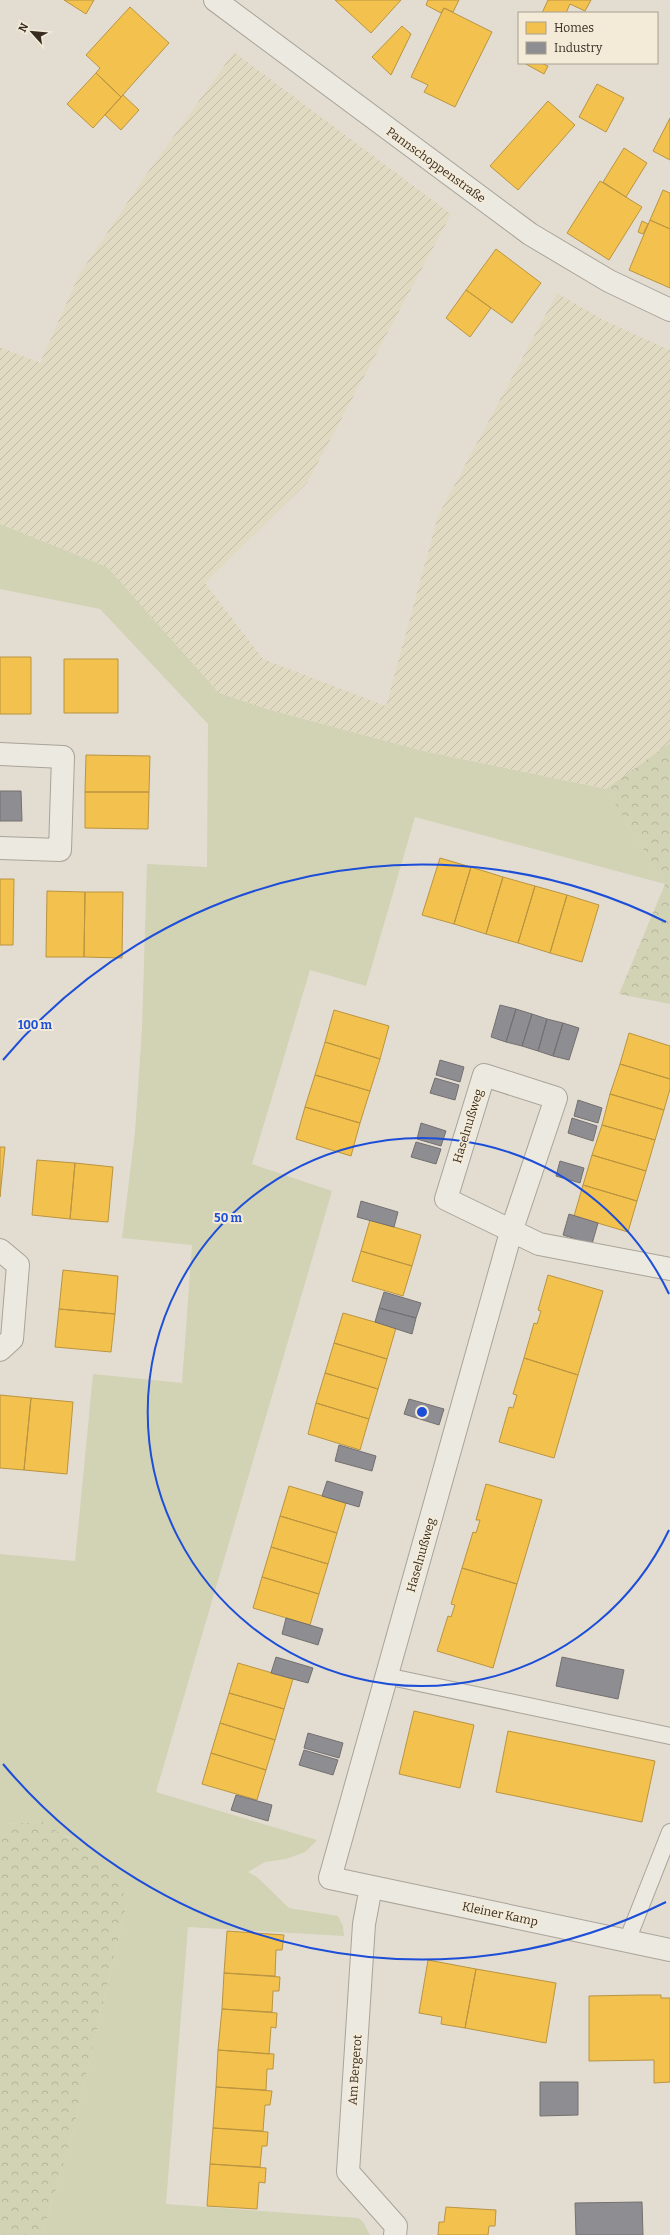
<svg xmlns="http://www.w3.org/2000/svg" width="670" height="2235" viewBox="0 0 670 2235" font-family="Bitter,serif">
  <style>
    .farmland { fill: url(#farmland-furrows) }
    .grass { fill: #d2d2b5 }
    .forest { fill: url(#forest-crowns) }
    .homes { fill: #f2c14e; stroke: #ba9440 }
    .industry { fill: #8d8d92; stroke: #747070 }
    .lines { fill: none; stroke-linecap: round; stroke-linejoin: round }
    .service-casing { stroke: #a9a399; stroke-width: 18 }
    .minor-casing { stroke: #a9a399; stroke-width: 24 }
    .service { stroke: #ece9e1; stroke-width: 16 }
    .minor { stroke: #ece9e1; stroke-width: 22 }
    .ring { fill: none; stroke: #1d4ed8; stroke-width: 2 }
    .labels { text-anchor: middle; stroke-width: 4; stroke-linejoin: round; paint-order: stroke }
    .street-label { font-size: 12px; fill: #382c21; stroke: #f3ebd8 }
    .centre { fill: #1d4ed8; stroke: #f3ebd8; stroke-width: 2 }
    .ring-label { font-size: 12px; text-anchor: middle; font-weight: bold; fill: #1d4ed8; stroke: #f3ebd8; stroke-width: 4; stroke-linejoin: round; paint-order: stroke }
  </style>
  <defs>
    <pattern id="farmland-furrows" width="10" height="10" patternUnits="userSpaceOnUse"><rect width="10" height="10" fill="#e1dac3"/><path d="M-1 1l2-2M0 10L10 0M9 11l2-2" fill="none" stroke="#c2bba7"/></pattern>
    <pattern id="forest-crowns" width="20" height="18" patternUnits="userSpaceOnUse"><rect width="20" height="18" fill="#d2d2b5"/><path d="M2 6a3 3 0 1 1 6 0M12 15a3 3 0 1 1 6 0" fill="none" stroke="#b5b49b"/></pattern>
  </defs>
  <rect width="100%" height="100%" fill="#e3ddd1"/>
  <path class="farmland" d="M234 52 451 214 307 483 205 583 263 659 386 706 438 516 557 293 605 321 670 350V743L606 789 423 751 270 710 219 693 107 567 0 524V347L40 363 79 275 143 179Z"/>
  <path class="grass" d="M0 524 107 567 219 693 270 710 423 751 606 789 665 884 415 817 366 986 310 970 252 1164 332 1191 156 1792 317 1840 305 1852 286 1859 265 1862 248 1872 257 1877 289 1908 338 1916 343 1926 344 1936 188 1927 166 2204 358 2218 363 2222 370 2235H42L71 2139 127 1902 69 1837 56 1832 44 1822 0 1824V1554L75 1561 93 1374 182 1383 192 1245 122 1238 135 1132 142 1028 147 864 207 867 208 724 100 609 0 589Z"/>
  <path class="forest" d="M670 743V1004L619 994 665 884 606 789Z
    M44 1822C66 1841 98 1847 114 1873 120 1881 123 1893 127 1902L71 2139 42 2235H0V1824Z"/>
  <path class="homes" d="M64 0H94L86 14Z
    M335 0H401L371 33Z
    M428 0H459L453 12 444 8 441 13 426 5Z
    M548 0H591L585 11 570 4 566 13H542Z
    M130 7 169 43 121 97 96 73 100 68 86 55Z
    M444 8 492 32 455 107 424 92 428 85 411 77Z
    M402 26 411 34 391 75 372 57Z
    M524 63H541L548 66 544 74Z
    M96 73 121 97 93 128 67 104Z
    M597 84 624 98 606 132 579 117Z
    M123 95 139 110 121 130 105 115Z
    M548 101 575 125 518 190 490 166Z
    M670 118V160L653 151Z
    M624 148 647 163 626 197 603 182Z
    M600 181 642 207 609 260 567 233Z
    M663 190 670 193V229L650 220Z
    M650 220 670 229V288L629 270Z
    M642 221 648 224 643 234 638 232Z
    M496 249 541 283 512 323 466 290Z
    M466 290 491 308 470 337 446 318Z
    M0 657H31V714H0Z
    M64 659H118V713H64Z
    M86 755 150 756 149 792H85Z
    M85 792H149L148 829 85 828Z
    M440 858 471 867 454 924 422 915Z
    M471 867 503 877 486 934 454 924Z
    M503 877 535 886 518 943 486 934Z
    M0 879H14L13 945H0Z
    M535 886 567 895 550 953 518 943Z
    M47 891 85 892 84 957H46Z
    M85 892H123L122 958 84 957Z
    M567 895 599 905 582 962 550 953Z
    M334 1010 389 1026 380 1059 325 1042Z
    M629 1033 670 1046V1079L620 1064Z
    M325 1042 380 1059 370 1091 315 1075Z
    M620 1064 670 1079V1089L664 1110 610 1094Z
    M315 1075 370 1091 360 1123 305 1107Z
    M610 1094 664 1110 655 1140 602 1125Z
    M305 1107 360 1123 351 1156 296 1139Z
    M602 1125 655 1140 646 1171 592 1155Z
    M0 1147H5L0 1197Z
    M592 1155 646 1171 637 1201 583 1185Z
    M37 1160 75 1163 70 1219 32 1215Z
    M75 1163 113 1167 108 1222 70 1219Z
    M583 1185 637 1201 628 1232 574 1216Z
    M370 1220 421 1235 412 1266 361 1251Z
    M361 1251 412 1266 403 1296 352 1281Z
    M63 1270 118 1276 115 1314 59 1309Z
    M548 1275 603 1291 578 1375 524 1358 534 1323 537 1324 541 1311 538 1310Z
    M59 1309 115 1314 111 1352 55 1347Z
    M343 1313 396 1328 387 1359 334 1343Z
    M334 1343 387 1359 378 1389 325 1373Z
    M524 1358 578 1375 554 1458 499 1442 509 1407 513 1408 517 1395 513 1394Z
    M325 1373 378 1389 369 1419 316 1403Z
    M0 1395 31 1398 24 1470 0 1468Z
    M31 1398 73 1402 67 1474 24 1470Z
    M316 1403 369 1419 360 1450 308 1434Z
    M486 1484 542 1500 517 1584 462 1568 473 1532 476 1533 480 1520H476Z
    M289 1486 346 1503 337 1533 280 1516Z
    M280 1516 337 1533 328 1564 271 1547Z
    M271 1547 328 1564 319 1594 262 1577Z
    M462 1568 517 1584 493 1668 437 1651 448 1616 451 1617 455 1605 451 1604Z
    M262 1577 319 1594 310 1625 253 1608Z
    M238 1663 293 1679 284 1709 229 1693Z
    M229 1693 284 1709 275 1740 220 1723Z
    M414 1711 474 1725 460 1788 399 1774Z
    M220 1723 275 1740 266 1770 211 1753Z
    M508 1731 655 1761 642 1822 496 1792Z
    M211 1753 266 1770 257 1800 202 1784Z
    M227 1931 284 1935 282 1950H276L275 1976 224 1973Z
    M428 1960 476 1969 465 2028 441 2024 442 2017 419 2013Z
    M476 1969 556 1983 546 2043 465 2028Z
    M224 1973 280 1977 279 1991H273L272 2012 222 2009Z
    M640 1995H661V1998H670V2082L654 2083V2060L589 2061V1996Z
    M222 2009 277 2013 276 2028 271 2027 269 2054 218 2050Z
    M218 2050 274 2054 273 2069H267L266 2090 216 2087Z
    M216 2087 272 2091 270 2105H265L263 2131 213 2128Z
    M213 2128 268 2132 267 2146H262L260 2167 210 2164Z
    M210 2164 266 2168 265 2183 259 2182 257 2209 207 2206Z
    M446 2207 496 2210 495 2226H489L488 2235H438L439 2222H444Z"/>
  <path class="industry" d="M0 791H21L22 821H0Z
    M500 1005 516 1009 506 1042 491 1037Z
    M516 1009 532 1014 522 1046 506 1042Z
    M532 1014 547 1019 538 1051 522 1046Z
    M547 1019 563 1023 553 1056 538 1051Z
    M563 1023 579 1028 569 1060 553 1056Z
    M440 1060 464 1067 460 1082 436 1075Z
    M435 1078 459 1085 455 1100 430 1093Z
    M578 1100 602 1108 598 1123 574 1116Z
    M572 1118 597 1126 593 1141 568 1133Z
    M421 1123 446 1131 441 1146 417 1139Z
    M416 1142 441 1149 436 1164 411 1157Z
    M560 1161 584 1168 580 1183 556 1176Z
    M361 1201 398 1212 394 1227 357 1217Z
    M569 1214 598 1223 592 1244 563 1235Z
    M384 1292 421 1303 416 1318 379 1308Z
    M379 1308 416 1318 412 1334 375 1322Z
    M409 1399 444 1409 439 1425 404 1414Z
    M339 1445 376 1456 372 1471 335 1461Z
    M327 1481 363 1492 359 1507 322 1496Z
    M286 1618 323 1629 318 1645 282 1634Z
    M276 1657 313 1668 308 1683 271 1673Z
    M562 1657 624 1670 618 1699 556 1686Z
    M308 1733 343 1743 339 1758 304 1748Z
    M304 1750 338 1760 333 1775 299 1765Z
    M236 1795 272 1805 268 1821 231 1810Z
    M540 2082H578V2115L540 2116Z
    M642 2202 643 2235H576L575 2203Z"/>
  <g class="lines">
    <g class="service-casing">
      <path id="service" d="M386 1676 670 1736
        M627 1941 670 1832"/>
    </g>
    <g class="minor-casing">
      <path id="minor" d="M215 0 530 234 609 281 670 310
        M0 754 63 757 60 850 0 848
        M0 1250 18 1265 12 1339 0 1350
        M670 1269 539 1244 446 1199 484 1075 556 1098 511 1232 330 1878 670 1950
        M371 1887 364 1924 348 2172 396 2226 395 2235"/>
    </g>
    <use href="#service" class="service"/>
    <use href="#minor" class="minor"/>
  </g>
  <g class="ring">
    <path d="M669 1530A274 274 0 1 1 669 1294"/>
    <path d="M666 1902A547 547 0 0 1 3 1764M3 1060A547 547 0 0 1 666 922"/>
  </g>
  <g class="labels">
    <g class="street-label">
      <text transform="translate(436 165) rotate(36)" y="4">Pannschoppenstraße</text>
      <text transform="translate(468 1126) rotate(-73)" y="4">Haselnußweg</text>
      <text transform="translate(421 1555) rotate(-74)" y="4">Haselnußweg</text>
      <text transform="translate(500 1914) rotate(12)" y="4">Kleiner Kamp</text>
      <text transform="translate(355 2070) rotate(-86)" y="4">Am Bergerot</text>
    </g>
  </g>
  <circle cx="422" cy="1412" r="6" class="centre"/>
  <g class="ring-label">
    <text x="35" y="1029">100 m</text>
    <text x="228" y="1222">50 m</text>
  </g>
  <rect x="518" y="12" width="140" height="52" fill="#f3ebd8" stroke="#a89f8f"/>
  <rect x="526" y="22" width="20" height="12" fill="#f2c14e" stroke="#a89f8f"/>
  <text x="554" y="32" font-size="12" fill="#382c21">Homes</text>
  <rect x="526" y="42" width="20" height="12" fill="#8d8d92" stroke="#a89f8f"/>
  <text x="554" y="52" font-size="12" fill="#382c21">Industry</text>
  <g transform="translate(32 32) rotate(297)" stroke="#f3ebd8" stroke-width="3" paint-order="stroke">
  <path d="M0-3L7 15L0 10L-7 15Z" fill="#382c21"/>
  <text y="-6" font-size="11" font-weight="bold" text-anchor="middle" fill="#382c21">N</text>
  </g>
</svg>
